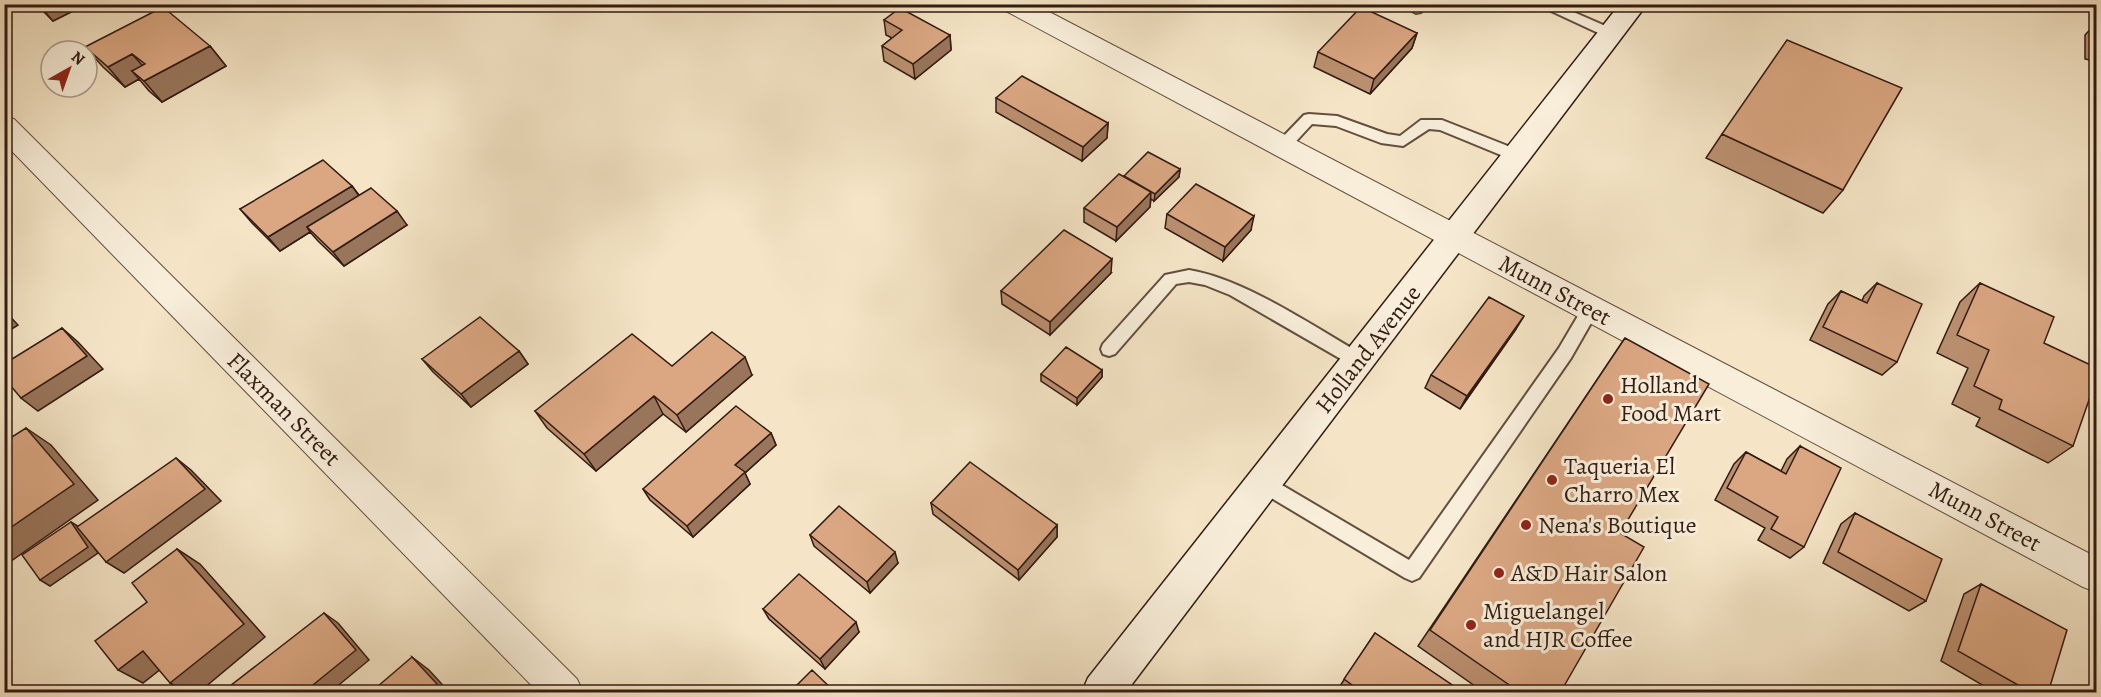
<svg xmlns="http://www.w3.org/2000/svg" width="2101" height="697" viewBox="0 0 2101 697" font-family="Alegreya,serif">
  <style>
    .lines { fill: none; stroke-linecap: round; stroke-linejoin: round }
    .service-casing { stroke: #634e3f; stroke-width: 4 }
    .minor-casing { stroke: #634e3f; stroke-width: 2 }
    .secondary-casing { stroke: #321b12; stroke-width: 3 }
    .service { fill: #f8eeda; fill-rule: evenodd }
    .minor { fill: #f8eeda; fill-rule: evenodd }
    .secondary { fill: #f8eeda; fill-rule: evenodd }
    .wall { fill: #bb9070; stroke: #321b12; stroke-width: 1.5 }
    .shaded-wall { fill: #99755b; stroke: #321b12; stroke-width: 1.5 }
    .building { fill: #daa782; stroke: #321b12; stroke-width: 1.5 }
    .poi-dot { fill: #8f2418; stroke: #f8eeda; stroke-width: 2 }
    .labels { text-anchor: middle; stroke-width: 6; stroke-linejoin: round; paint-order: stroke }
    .street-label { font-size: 24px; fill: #321b12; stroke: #f8eeda }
    .poi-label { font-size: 24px; fill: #321b12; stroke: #f8eeda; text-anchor: start }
  </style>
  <rect width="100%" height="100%" fill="#f5e5c6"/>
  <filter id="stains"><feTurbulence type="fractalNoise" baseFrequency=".00333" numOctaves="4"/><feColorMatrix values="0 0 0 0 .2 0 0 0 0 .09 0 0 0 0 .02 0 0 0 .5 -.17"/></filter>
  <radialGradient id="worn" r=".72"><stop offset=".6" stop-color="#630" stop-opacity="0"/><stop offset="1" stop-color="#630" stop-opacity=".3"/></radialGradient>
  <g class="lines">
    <g class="service-casing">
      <path id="service" d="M1413 4H1426L1421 12 1416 13 1409 9Z
        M1536 4H1555L1617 31 1619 34 1617 37H1607Z
        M1309 114 1337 116 1387 134 1400 136 1421 120H1442L1523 152 1525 156 1523 160H1513L1440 130 1429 129 1403 146 1381 143 1336 126 1312 124 1288 150H1278L1276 146 1278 142 1304 115Z
        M1189 270C1245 279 1314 327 1365 356L1367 361 1365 366 1359 368 1353 366 1230 295 1205 285 1189 282 1176 284 1115 354 1109 356 1103 354 1101 349 1103 344 1165 275Z
        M1591 303 1597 304 1599 309 1571 358 1419 578 1412 581 1405 578 1258 490 1255 484 1258 478 1264 476 1270 478 1409 560 1559 348 1585 304Z"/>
    </g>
    <g class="minor-casing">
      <path id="minor" d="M1001 4H1034L2096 557V592L2083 587 1004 10Z
        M4 117 14 119 577 679 583 692H538L4 143Z"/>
    </g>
    <g class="secondary-casing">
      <path id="secondary" d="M1620 4H1647L1126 692H1082L1088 678Z"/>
    </g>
    <use href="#service" class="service"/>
    <use href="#minor" class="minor"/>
    <use href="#secondary" class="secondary"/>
  </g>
  <path class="wall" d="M36 4H87L53 21Z
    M884 20 950 35 951 50 915 79 884 61 882 46 892 38 886 35Z
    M2097 22V62L2085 59V35Z
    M1417 33 1412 48 1370 94 1314 67 1318 52Z
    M210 46 226 66 162 102 149 91 139 79 125 87 103 67 85 47Z
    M996 98 1108 123 1107 138 1082 161 996 112Z
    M1722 134 1843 190 1823 213 1706 158Z
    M1180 169 1179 177 1154 201 1151 199 1150 207 1116 241 1084 222V208L1123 177 1124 176Z
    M352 186 359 195 407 225 344 266 318 241 310 232 280 251 252 223 240 209Z
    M1167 214 1251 230 1223 261 1165 228Z
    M1111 273 1050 335 1002 304 1001 291Z
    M1877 283 1897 362 1882 375 1810 340 1828 304 1841 291 1862 301 1864 296Z
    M1980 283 2044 343 2073 446 2048 463 1976 426 1980 418 1952 404 1968 368 1937 353 1960 302Z
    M1516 329 1460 409 1425 388 1431 375Z
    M1625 338 1560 693H1485L1418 646Z
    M519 351 528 364 471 407 433 372 422 359Z
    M672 366 752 375 686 432 663 414 596 471 547 428 535 411Z
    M1102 370V377L1077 405 1041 381V374Z
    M2096 412H2097V457L2091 455Z
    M771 433 776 445 745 473 750 484 693 537 650 500 643 489Z
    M1800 446 1804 547 1790 558 1758 540 1765 528 1715 500 1734 464 1746 452 1781 471 1787 459Z
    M931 503 1057 525V537L1019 580 933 514Z
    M1855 513 1926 601 1909 611 1823 563 1841 524Z
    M810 535 898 563 870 593 814 546Z
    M1981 584 2048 693H1996L1941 661 1964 594Z
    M763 609 859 632 825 669 769 619Z
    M1375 633 1464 693H1337L1336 692Z"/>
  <path class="shaded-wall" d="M44 4H87L53 21 40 6Z
    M1417 33 1412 48 1370 94 1374 79Z
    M950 35 951 50 915 79 913 64Z
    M210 46 226 66 162 102 144 81Z
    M132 54 150 74 132 71 139 79 125 87 108 67Z
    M1108 123 1107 138 1082 161 1083 147Z
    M1180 169 1179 177 1154 201 1155 194Z
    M352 186 362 200 307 227 310 232 280 251 268 237Z
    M1151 192 1150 207 1116 241 1117 227Z
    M397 211 407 225 344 266 333 252Z
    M1254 216 1251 230 1223 261 1225 247Z
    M1112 259 1111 273 1050 335V322Z
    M4 310 18 325 4 334Z
    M1524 316 1516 329 1460 409 1467 396Z
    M62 328 78 342 103 369 38 411 21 398Z
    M519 351 528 364 471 407 461 394Z
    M745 357 752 375 686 432 677 415Z
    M1102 370V377L1077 405V398Z
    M654 396 663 414 596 471 584 454Z
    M26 428 51 445 98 500 4 566V532Z
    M771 433 776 445 745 473 750 484 693 537 687 526 735 465Z
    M176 458 191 470 221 501 124 573 106 562Z
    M71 522 81 528 98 553 50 586 40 580Z
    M1057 525V537L1019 580 1018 570Z
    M177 549 200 564 265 637 198 693H187L170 683Z
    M895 552 898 563 870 593 867 582Z
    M324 613 338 623 369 660 329 693H303Z
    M856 622 859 632 825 669 820 659Z
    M143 651 167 664 143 683 118 670Z
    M412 657 429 670 450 693H427Z"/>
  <path class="building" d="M163 7 210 46 144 81 132 71 145 64 132 54 108 67 85 47Z
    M1361 7 1417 33 1374 79 1318 52Z
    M900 8 950 35 913 64 882 46 902 30 884 20Z
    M1787 40 1902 88 1843 190 1722 134Z
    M1022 76 1108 123 1083 147 996 98Z
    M1148 152 1180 169 1155 194 1124 176Z
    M323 160 352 186 268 237 240 209Z
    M1119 174 1151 192 1117 227 1084 208Z
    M1196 184 1254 216 1225 247 1167 214Z
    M371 188 397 211 333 252 307 227Z
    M1064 230 1112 259 1050 322 1001 291Z
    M1877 283 1922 304 1897 362 1823 327 1841 291 1867 303Z
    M1980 283 2054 317 2044 343 2097 368V377L2073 446 1999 409 2002 400 1974 386 1989 350 1957 335Z
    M1489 297 1524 316 1467 396 1431 375Z
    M480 317 519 351 461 394 422 359Z
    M62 328 87 356 21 398 4 378V364Z
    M712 332 745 357 677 415 654 396 584 454 535 411 632 334 672 366Z
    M1625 338 1709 384 1620 533 1644 547 1560 693H1521L1430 630Z
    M1066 347 1102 370 1077 398 1041 374Z
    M736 406 771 433 735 465 745 472 687 526 643 489Z
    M26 428 74 484 4 532V442Z
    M1800 446 1841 468 1804 547 1771 529 1778 517 1727 488 1746 452 1786 474Z
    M176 458 205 489 106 562 77 527Z
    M970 462 1057 525 1018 570 931 503Z
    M839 506 895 552 867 582 810 535Z
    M1855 513 1942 559 1926 601 1838 552Z
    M71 522 88 547 40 580 22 555Z
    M177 549 244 624 170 683 143 651 118 670 95 641 147 602 132 583Z
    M799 574 856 622 820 659 763 609Z
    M1981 584 2067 630 2048 693H2032L1958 651Z
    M324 613 356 650 303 693H221Z
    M1375 633 1464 693H1363L1344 679Z
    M412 657 437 684 427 693H370Z
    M812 670 836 693H789Z"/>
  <g class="poi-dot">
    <circle cx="1608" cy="399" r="6"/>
    <circle cx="1552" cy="480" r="6"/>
    <circle cx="1526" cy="525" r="6"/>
    <circle cx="1499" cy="573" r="6"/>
    <circle cx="1471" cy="625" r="6"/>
  </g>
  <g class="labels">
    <g class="street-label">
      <text transform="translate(1555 290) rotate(28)" y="8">Munn Street</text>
      <text transform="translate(1368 349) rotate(-52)" y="8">Holland Avenue</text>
      <text transform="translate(284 409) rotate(45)" y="8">Flaxman Street</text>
      <text transform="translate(1985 516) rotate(28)" y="8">Munn Street</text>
    </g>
    <g class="poi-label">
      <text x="1620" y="393">Holland<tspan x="1620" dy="28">Food Mart</tspan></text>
      <text x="1564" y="474">Taqueria El<tspan x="1564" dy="28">Charro Mex</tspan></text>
      <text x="1538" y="533">Nena's Boutique</text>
      <text x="1511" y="581">A&amp;D Hair Salon</text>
      <text x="1483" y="619">Miguelangel<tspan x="1483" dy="28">and HJR Coffee</tspan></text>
    </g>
  </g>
  <rect width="2101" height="697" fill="none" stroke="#f5e5c6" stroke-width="24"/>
  <rect x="6" y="6" width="2089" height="685" fill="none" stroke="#321b12" stroke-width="3"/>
  <rect x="12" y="12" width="2077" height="673" fill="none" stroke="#321b12" stroke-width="1.5"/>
  <g transform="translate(69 69) rotate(40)"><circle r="28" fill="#f8eeda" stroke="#a99a8a" stroke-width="1.5"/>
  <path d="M0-4.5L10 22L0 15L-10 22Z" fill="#8f2418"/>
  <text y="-9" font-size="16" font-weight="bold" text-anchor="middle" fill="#321b12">N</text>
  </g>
  <rect width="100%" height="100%" filter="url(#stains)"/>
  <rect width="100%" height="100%" fill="url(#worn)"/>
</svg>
